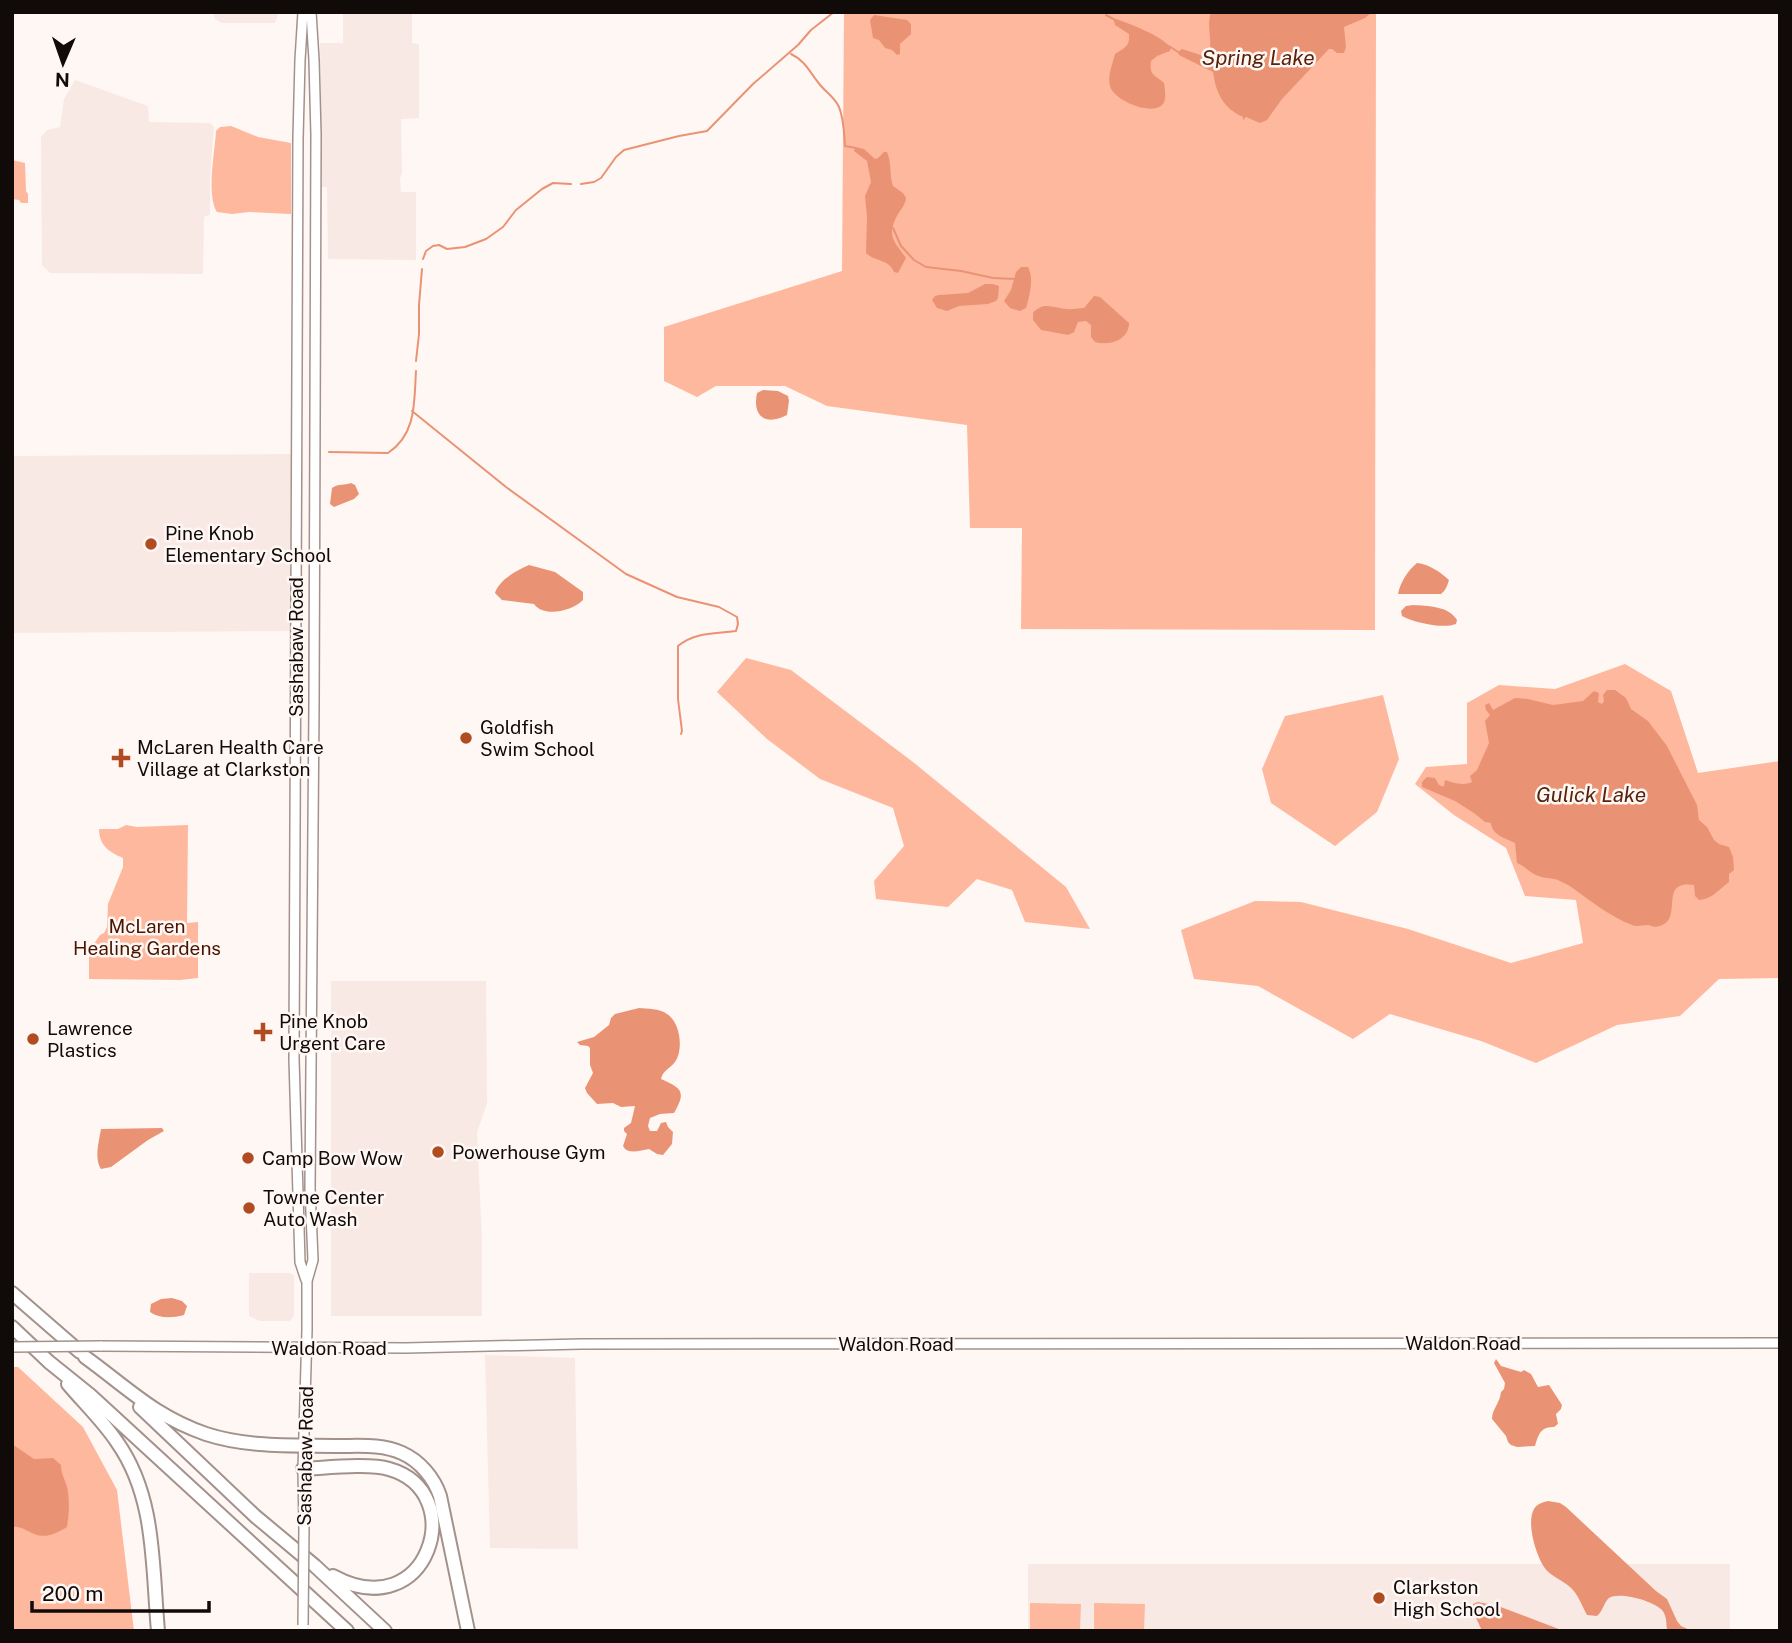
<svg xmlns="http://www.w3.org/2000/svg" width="1792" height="1643" viewBox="0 0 1792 1643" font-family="'Public Sans',sans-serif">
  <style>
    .built { fill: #f9e9e4 }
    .green { fill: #feb89e }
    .water { fill: #ea9374 }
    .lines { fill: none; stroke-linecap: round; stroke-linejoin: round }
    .stream { stroke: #ea9374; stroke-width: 2 }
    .secondary-casing { stroke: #a3928b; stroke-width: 12 }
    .highway-casing { stroke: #a3928b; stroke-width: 16 }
    .secondary { stroke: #fff; stroke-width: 9 }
    .highway { stroke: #fff; stroke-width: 12 }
    .secondary-bridge-casing { stroke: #a3928b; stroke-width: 12; stroke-linecap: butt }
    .secondary-bridge { stroke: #fff; stroke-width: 9 }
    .poi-dot { fill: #b14b21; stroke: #fff7f4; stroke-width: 2.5 }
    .labels { text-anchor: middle; stroke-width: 5; stroke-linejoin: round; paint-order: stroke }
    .poi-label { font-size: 19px; fill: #100a08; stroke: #fff7f4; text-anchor: start }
    .street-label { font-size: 19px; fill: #100a08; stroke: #fff7f4 }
    .park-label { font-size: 19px; fill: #4a1500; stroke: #fff7f4 }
    .water-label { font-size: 21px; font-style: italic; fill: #58220c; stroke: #fff7f4 }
  </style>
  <rect width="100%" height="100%" fill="#fff7f4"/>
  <path class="built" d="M213 12H279L275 23H222L215 19Z
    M343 12H412V43L419 44V118L401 119 402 173 400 179 401 192H416V260L328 259 327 187H322L320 43H343Z
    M75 80 148 106 149 122 210 123 214 127 210 177V215L204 217 203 274 50 273 42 265 41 137 47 130 60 127 64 99Z
    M291 454 290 631 12 633V456Z
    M331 981H486L487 1104 477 1132 482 1240V1316H331Z
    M249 1273H290L294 1275V1316L290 1321H260L249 1316Z
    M485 1355 575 1358 578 1549 490 1548Z
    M1028 1564H1730V1631H1028Z"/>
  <path class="green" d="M844 12H1376L1375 630 1021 629 1022 528H970L967 425 827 406 785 386H716L697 397 664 381V327L842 271Z
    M231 126 258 137 291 143V214L249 212 232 214 217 212C206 195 215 151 216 131L220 127Z
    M12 160 25 163 26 191 28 194V203H21L19 200 12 199Z
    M746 658 791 670 913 762 1066 887 1090 929 1025 922 1012 890 977 879 948 907 876 899 874 881 904 846 893 808 820 779 767 739 717 692Z
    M1625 664 1671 691 1698 773 1780 761V978L1719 979 1680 1016 1617 1025 1536 1063 1481 1041 1390 1014 1353 1039 1258 986 1194 979 1181 930 1255 901 1301 902 1408 929 1511 963 1583 943 1576 900 1525 896 1506 848 1454 815 1415 784 1426 767 1467 764V703L1499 685 1555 689Z
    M1383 695 1399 759 1377 812 1335 846 1271 803 1262 769 1285 716Z
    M126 825 137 827 188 825 187 923 198 922V978L180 980 89 979V951L100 935 104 933 107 927 108 904 123 867V858C109 852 99 845 99 829H118Z
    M12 1367H18L83 1427 117 1490 134 1631H12Z
    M1030 1603 1081 1604 1080 1631H1030Z
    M1094 1603 1145 1604 1144 1631H1094Z"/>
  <path class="water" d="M1211 12H1372L1365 18 1344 27 1346 47 1344 53H1337L1332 49H1329L1282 99 1267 120 1260 123 1246 117 1243 120V117C1223 108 1216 93 1213 72L1179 55 1178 52 1182 49 1204 56 1209 55C1213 41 1206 27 1211 12Z
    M874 15 907 20 911 24V34L900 44V54L897 55 892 50 885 48 879 40 873 38 870 20Z
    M1116 19C1131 24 1162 36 1171 48L1170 51 1157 56 1151 61C1149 76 1155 75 1164 83 1165 89 1167 101 1162 105 1151 116 1113 100 1110 86 1107 76 1113 63 1115 54 1125 48 1130 46 1129 34L1115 25 1114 21Z
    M855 147 864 149 875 159 878 158 884 152H887C892 163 889 174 893 186L903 193 906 198C905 205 902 208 898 214 886 236 894 241 906 258L898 273 894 272C889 259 875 262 866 253L867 217 865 196 871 182 867 161 854 151Z
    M1021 267H1028C1034 278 1030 293 1027 305L1026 308 1020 311 1010 308 1004 301 1011 290 1016 272Z
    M985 284H993L999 286 998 298 996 301 988 304 959 306 947 311 937 308 932 300 935 296 939 295 968 293Z
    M1094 296 1100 297 1129 323C1129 340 1110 346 1095 342L1091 337V325L1086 321 1078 322 1074 332 1068 335 1041 330 1033 320V313C1043 301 1054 308 1066 309 1072 310 1078 308 1084 308Z
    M763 390 778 391 788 396 789 401 787 415C766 426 752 417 757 393Z
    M351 483 355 485 359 494 354 499 334 507 330 504 332 488C339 483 344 486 351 483Z
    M1417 563C1429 564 1440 572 1449 580 1447 586 1446 590 1441 594H1398C1400 583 1408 570 1417 563Z
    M529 565 555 572 583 592V600C572 611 544 618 534 604L502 600 495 593C499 580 517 570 529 565Z
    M1413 605C1428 606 1449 606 1457 620L1456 624C1443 629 1415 623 1402 616L1401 611 1406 606Z
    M1607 690H1615L1626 698 1631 709 1648 721 1667 746 1697 805 1699 820 1707 827 1714 840 1719 844 1729 847 1733 857 1734 870 1729 874V882C1719 889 1713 899 1699 900L1695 896 1694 885C1657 879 1685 920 1659 926 1654 928 1653 926 1648 925 1643 925 1637 927 1632 925 1611 917 1592 902 1574 889 1569 885 1560 881 1555 879 1548 878 1541 878 1534 874 1528 871 1523 865 1517 863L1515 843C1505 838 1492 835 1491 823L1485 822 1474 813 1455 801 1422 787V782L1427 777 1435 778C1438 782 1438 787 1444 786L1445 780C1454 783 1463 786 1472 782L1470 776 1477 770 1489 743 1485 721 1490 715 1486 710 1485 705 1489 703 1493 710 1515 698 1528 699 1553 705 1583 701 1594 691 1599 693 1598 702 1602 704 1604 701 1603 695Z
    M639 1008C648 1009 659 1008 667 1014 680 1022 684 1049 675 1062 670 1069 663 1070 661 1079 681 1088 687 1091 674 1113L660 1114 650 1118 648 1126 650 1131H657L661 1123 666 1122 668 1127 673 1132 672 1144 663 1155 657 1154 649 1149C641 1150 632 1154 625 1149L623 1146 627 1134 624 1131V1128L631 1123 635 1106 621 1107 613 1103 597 1104 587 1093 585 1088 593 1073 590 1065V1048L588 1046 580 1045 577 1042 594 1037 609 1025 611 1018 615 1014Z
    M162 1128 164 1131 148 1140 111 1167 101 1169C94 1159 99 1141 101 1129Z
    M172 1298 182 1301 187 1306 184 1315C172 1318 160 1319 150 1312L151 1304 161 1299Z
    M1496 1359 1501 1366 1521 1372 1524 1370 1531 1374 1538 1387 1549 1385 1562 1405 1561 1409 1556 1414 1558 1424 1554 1427C1541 1426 1538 1435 1535 1446L1517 1447 1511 1445 1508 1442 1506 1436 1492 1419C1492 1409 1500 1403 1501 1392L1504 1389 1505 1383 1494 1363Z
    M12 1444 34 1459 53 1458 61 1465C61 1474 65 1479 67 1487 70 1500 69 1515 67 1527 57 1533 46 1539 34 1534 26 1531 21 1526 12 1527Z
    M1548 1501 1560 1503 1566 1507 1656 1591 1667 1599 1677 1621 1681 1626 1692 1631H1667C1666 1623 1667 1616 1662 1610 1654 1601 1619 1591 1609 1598 1604 1602 1603 1611 1597 1616L1587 1615C1582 1606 1578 1594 1570 1587 1561 1579 1551 1577 1544 1567 1536 1555 1526 1523 1534 1509 1537 1504 1543 1502 1548 1501Z
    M1478 1602 1498 1606 1564 1631H1482L1472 1609 1473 1604Z"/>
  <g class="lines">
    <path class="stream" d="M1106 15 1117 21
      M1169 46 1178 52
      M791 54C806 61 810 73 821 86 827 93 835 98 839 107 844 119 844 133 845 146L856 148
      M581 184 594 182 601 178 616 157 624 150 679 136 707 131 753 84 798 45 811 30 834 12
      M893 228 901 246 914 260 926 267 961 271 993 278 1016 279
      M423 259 426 251 433 246 439 245 447 249 465 247 486 239 503 227 516 210 542 189 553 183 571 184
      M416 361 419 334V305L422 269
      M412 411 506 487 626 574 677 597 719 607 737 617 738 624 736 631C714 634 695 632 678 646V699L682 731 681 734
      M329 452 388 453C417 434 414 401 416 371"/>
    <g class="secondary-casing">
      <path id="secondary" d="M303 12 300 60 298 138 294 1059 300 1262 306 1280
        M100 1346 406 1348 581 1344 1780 1343
        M304 1527 303 1469 307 1330V1281L313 1260 310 1188 314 706 316 135 314 60 311 12"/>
    </g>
    <g class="highway-casing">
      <path id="highway" d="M12 1293 80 1352
        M12 1327 49 1362 90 1395 347 1631
        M85 1357C128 1388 154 1416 206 1434 249 1448 295 1445 339 1446 361 1446 382 1444 402 1453 420 1461 434 1478 440 1496L468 1631
        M68 1384C84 1403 103 1421 117 1442 156 1497 152 1566 158 1631
        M140 1407 255 1516 315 1566 385 1631
        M303 1469C325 1468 369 1463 389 1469 471 1492 428 1628 333 1576"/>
    </g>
    <use href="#secondary" class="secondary"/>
    <use href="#highway" class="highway"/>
    <g class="secondary-bridge-casing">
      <path id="secondary-bridge" d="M12 1347 100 1346
        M303 1625 304 1527"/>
    </g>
    <use href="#secondary-bridge" class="secondary-bridge"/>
  </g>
  <g class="poi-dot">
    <circle cx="151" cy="544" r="7"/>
    <circle cx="466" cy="738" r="7"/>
    <path d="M117.5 747.5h7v7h7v7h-7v7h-7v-7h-7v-7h7z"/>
    <path d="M259.5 1021.5h7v7h7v7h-7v7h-7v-7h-7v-7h7z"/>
    <circle cx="33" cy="1039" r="7"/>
    <circle cx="438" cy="1152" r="7"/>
    <circle cx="248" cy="1158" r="7"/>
    <circle cx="249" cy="1208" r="7"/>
    <circle cx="1379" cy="1598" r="7"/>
  </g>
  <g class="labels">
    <g class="poi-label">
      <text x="165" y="540">Pine Knob<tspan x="165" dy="22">Elementary School</tspan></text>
      <text x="480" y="734">Goldfish<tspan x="480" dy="22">Swim School</tspan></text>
      <text x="137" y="754">McLaren Health Care<tspan x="137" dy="22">Village at Clarkston</tspan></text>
      <text x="279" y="1028">Pine Knob<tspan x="279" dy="22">Urgent Care</tspan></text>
      <text x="47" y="1035">Lawrence<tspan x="47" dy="22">Plastics</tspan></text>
      <text x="452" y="1159">Powerhouse Gym</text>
      <text x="262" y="1165">Camp Bow Wow</text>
      <text x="263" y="1204">Towne Center<tspan x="263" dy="22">Auto Wash</tspan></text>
      <text x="1393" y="1594">Clarkston<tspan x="1393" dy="22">High School</tspan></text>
    </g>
    <g class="street-label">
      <text transform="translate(296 647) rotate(-90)" y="7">Sashabaw Road</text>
      <text x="1463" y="1350">Waldon Road</text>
      <text x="896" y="1351">Waldon Road</text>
      <text x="329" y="1355">Waldon Road</text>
      <text transform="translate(305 1456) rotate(-89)" y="7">Sashabaw Road</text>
    </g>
    <g class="park-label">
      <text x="147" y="933">McLaren<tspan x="147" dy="22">Healing Gardens</tspan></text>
    </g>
    <g class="water-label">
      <text x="1258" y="65">Spring Lake</text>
      <text x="1591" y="802">Gulick Lake</text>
    </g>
  </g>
  <rect width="1792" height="1643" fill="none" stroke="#100a08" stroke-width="28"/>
  <g transform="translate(63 63) rotate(182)" stroke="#fff7f4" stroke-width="5" paint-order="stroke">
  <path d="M0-5L12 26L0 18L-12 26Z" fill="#100a08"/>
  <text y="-10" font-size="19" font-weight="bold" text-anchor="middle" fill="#100a08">N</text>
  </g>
  <path d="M32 1601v10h177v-10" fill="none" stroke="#100a08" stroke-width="3.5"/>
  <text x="42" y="1601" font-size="21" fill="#100a08" stroke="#fff7f4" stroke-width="5" paint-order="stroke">200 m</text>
</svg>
